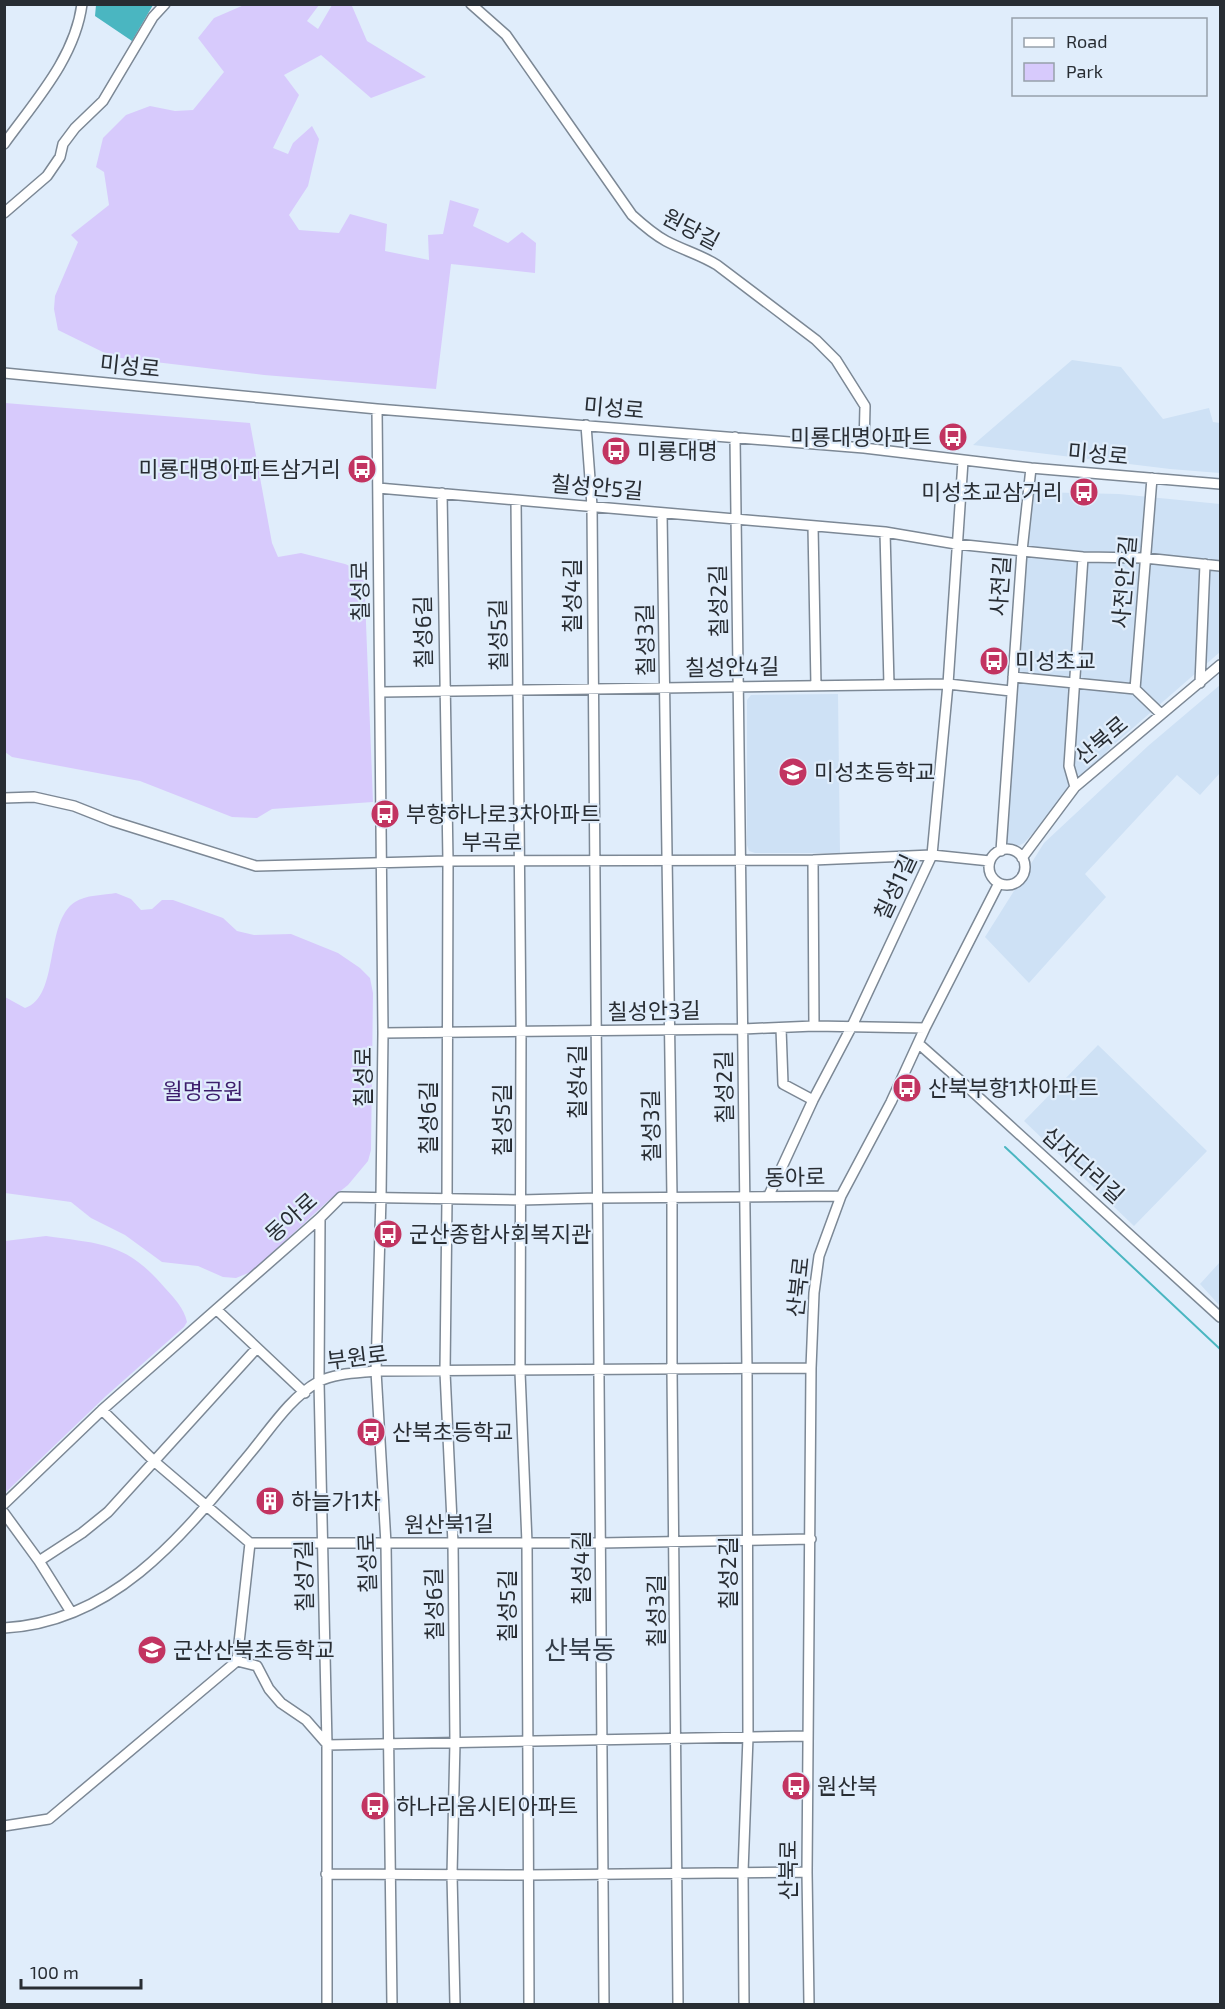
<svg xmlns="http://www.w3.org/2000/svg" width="1225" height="2009" viewBox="0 0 1225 2009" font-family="'Exo 2','Noto Sans KR',sans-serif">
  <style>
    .built { fill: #cee1f5 }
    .green { fill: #d7cafc }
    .water { fill: #4ab6c1 }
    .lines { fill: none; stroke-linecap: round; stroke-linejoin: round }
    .stream { stroke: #4ab6c1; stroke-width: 2 }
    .minor-casing { stroke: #7c8895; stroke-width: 12 }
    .minor { stroke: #fff; stroke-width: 9 }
    .labels { text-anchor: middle; stroke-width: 4.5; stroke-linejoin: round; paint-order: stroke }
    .street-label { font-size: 22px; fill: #282d33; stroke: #e0edfb }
    .poi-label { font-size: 22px; fill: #282d33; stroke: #e0edfb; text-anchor: start }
    .park-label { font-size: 22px; fill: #3d1e6c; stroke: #e0edfb }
    .quarter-label { font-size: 26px; fill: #333d49; stroke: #e0edfb }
  </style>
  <rect width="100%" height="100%" fill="#e0edfb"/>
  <path class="built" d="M1072 360 1121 367 1163 419 1209 408 1213 422 1220 423V473L1170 469 973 445Z
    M1034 492 1119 494 1220 504V652L1111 747 1024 843 1016 847 1006 845 1024 570Z
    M1220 685V773L1200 795 1177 775 1085 874 1106 897 1029 983 985 937 1044 843 1148 746Z
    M838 694 840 853H755L749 851 747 845V700L751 695Z
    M1098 1045 1207 1151 1134 1226 1024 1121Z
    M1220 1262V1306L1200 1284Z"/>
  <path class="green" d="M244 5H319L307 21 318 29 332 5 352 6 367 41 426 77 371 98 321 55 284 75 299 95 273 148 288 154 293 143 312 126 319 139 308 186 289 215 299 230 339 233 350 214 387 224 385 251 429 260 428 235 443 234 450 200 479 209 473 226 508 243 522 232 536 243 535 273 451 264 436 389 264 375 113 357 58 330 54 309 55 296 78 242 71 235 109 205 104 172 96 167 103 138 126 115 150 106 175 111 193 110 224 72 198 38 214 18Z
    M5 403 250 423 272 543 278 557 301 553 345 564 364 572 373 802 272 809 257 818 232 817 140 781 12 757 5 752Z
    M116 893 131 899 141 910 152 909 162 900H173L223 918 237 931 254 935 291 934 338 953 360 968 370 978 373 993 371 1150 368 1161 348 1185 328 1201 253 1271 236 1278 223 1277 198 1266 162 1262 125 1235 91 1218 71 1202 5 1193V997L25 1008C60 997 44 922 75 902 85 895 104 895 116 893Z
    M46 1236C101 1244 126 1242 165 1288 174 1298 184 1308 187 1322L184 1327 106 1396 5 1493V1241Z"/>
  <path class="water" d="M96 5V4L153 5 132 41 95 16Z"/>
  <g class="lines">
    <path class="stream" d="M1005 1147 1220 1349"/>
    <g class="minor-casing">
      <path id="minor" d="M471 4 506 35 632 215C643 225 653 234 666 241 683 250 701 255 717 265L816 340 836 360 865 406 864 448
        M4 144C35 101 75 58 82 4
        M4 213 47 176 60 157 63 144 75 128 103 101 153 17 165 4
        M4 373 377 409 864 448 1031 468 1220 484
        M377 409 383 1033 381 1197 376 1371 386 1544 392 2004
        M586 425 592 506 604 2004
        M735 437 747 1369 748 1737 743 1872 744 2004
        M378 488 885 532 956 544 1022 551 1083 557 1145 558 1220 566
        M442 493 448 861 447 1200 445 1372 453 1543 455 1742 452 1875 455 2004
        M516 500 521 1031 520 1372 527 1543 529 2004
        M662 513 672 1197V1370L678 2004
        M813 526 816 686
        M885 532 889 685
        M1013 677 1135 689 1161 714
        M1200 683 1205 564
        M1135 689 1152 478
        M381 692 948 684 1011 691
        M1075 787 1069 766 1083 557
        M4 798 34 797 74 806 112 821 256 866 448 861 813 860 932 855 990 861
        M989 867a18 18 0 1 1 36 0a18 18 0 1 1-36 0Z
        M1001 851 1022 551 1031 468
        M1022 858 1075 787 1220 665
        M813 860 814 1026
        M781 1028 783 1084 813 1100
        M383 1033 743 1029 814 1026 925 1028
        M919 1044 963 1083 1220 1317
        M769 1195 813 1100 852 1026 932 855 948 684 963 461
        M320 1218 319 1382 327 1745V2004
        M217 1310 305 1393
        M102 1410 155 1462 250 1543H600L811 1539
        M4 1504 102 1410 320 1218 341 1197 521 1200 597 1198 841 1196
        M4 1513 39 1561 71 1612
        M250 1543 237 1661 257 1666 269 1689 281 1703 306 1720 327 1744
        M39 1561 82 1533 108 1512 256 1349
        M4 1628C117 1622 186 1531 252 1451 271 1428 291 1397 318 1382 335 1373 358 1373 376 1371L811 1368
        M327 1745 808 1736
        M4 1826 49 1819 237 1661
        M326 1874 528 1875 807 1872
        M809 2004 807 1872 811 1368 814 1293 819 1256 841 1196 891 1102 925 1028 999 883"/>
    </g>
    <use href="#minor" class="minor"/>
  </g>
  <defs>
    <g id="bus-disc" transform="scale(1.5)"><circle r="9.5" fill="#c23461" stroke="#e0edfb"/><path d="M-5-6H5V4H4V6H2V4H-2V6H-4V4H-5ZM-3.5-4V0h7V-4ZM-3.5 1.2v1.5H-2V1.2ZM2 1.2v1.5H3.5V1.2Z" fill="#fff"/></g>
    <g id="school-disc" transform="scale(1.5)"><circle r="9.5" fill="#c23461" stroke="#e0edfb"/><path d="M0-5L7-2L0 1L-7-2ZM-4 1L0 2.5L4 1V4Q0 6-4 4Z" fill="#fff"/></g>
    <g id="building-disc" transform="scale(1.5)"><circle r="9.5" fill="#c23461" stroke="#e0edfb"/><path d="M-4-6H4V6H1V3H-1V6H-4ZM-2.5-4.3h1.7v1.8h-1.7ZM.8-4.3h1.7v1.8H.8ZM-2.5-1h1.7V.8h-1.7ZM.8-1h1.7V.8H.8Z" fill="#fff"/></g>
  </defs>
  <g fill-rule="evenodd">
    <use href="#bus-disc" x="953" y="437"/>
    <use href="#bus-disc" x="616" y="451"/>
    <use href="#bus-disc" x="362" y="469"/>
    <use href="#bus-disc" x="1084" y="492"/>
    <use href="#bus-disc" x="994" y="661"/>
    <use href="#school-disc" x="793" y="772"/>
    <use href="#bus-disc" x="385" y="814"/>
    <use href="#bus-disc" x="907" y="1088"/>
    <use href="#bus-disc" x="388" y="1234"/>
    <use href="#bus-disc" x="371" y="1432"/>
    <use href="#building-disc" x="270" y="1501"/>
    <use href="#school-disc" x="152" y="1650"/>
    <use href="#bus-disc" x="796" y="1786"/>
    <use href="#bus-disc" x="375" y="1806"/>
  </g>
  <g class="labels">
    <g class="street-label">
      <text transform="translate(691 229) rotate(28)" y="8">원당길</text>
      <text transform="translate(130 366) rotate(6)" y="8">미성로</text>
      <text transform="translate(614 408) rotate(5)" y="8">미성로</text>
      <text transform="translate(1098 454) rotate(5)" y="8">미성로</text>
      <text transform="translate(597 487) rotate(5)" y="8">칠성안5길</text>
      <text transform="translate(1124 582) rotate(-85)" y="8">사전안2길</text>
      <text transform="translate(1000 586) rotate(-86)" y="8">사전길</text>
      <text transform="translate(360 591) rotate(-91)" y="8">칠성로</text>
      <text transform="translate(572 596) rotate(-90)" y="8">칠성4길</text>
      <text transform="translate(718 601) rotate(-91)" y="8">칠성2길</text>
      <text transform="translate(423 632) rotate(-91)" y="8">칠성6길</text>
      <text transform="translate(498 635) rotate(-91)" y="8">칠성5길</text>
      <text transform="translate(645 640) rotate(-91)" y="8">칠성3길</text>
      <text transform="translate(732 667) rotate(-1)" y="8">칠성안4길</text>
      <text transform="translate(1101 740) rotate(-40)" y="8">산북로</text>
      <text x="492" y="850">부곡로</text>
      <text transform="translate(895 887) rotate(-65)" y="8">칠성1길</text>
      <text transform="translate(654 1011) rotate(-1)" y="8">칠성안3길</text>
      <text transform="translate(363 1077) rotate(-90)" y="8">칠성로</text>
      <text transform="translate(577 1082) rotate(-90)" y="8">칠성4길</text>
      <text transform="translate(724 1087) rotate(-91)" y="8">칠성2길</text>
      <text transform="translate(428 1118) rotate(-90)" y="8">칠성6길</text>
      <text transform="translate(502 1120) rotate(-90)" y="8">칠성5길</text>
      <text transform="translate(651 1126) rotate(-91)" y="8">칠성3길</text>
      <text transform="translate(1083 1165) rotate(42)" y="8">십자다리길</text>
      <text transform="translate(795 1177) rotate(-1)" y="8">동아로</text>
      <text transform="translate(291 1217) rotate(-42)" y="8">동아로</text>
      <text transform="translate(798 1287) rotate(-84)" y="8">산북로</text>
      <text transform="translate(357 1357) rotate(-7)" y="8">부원로</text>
      <text transform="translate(449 1524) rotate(-1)" y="8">원산북1길</text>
      <text transform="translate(367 1563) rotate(-92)" y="8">칠성로</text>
      <text transform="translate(581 1568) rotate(-90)" y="8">칠성4길</text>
      <text transform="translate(728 1573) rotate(-90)" y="8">칠성2길</text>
      <text transform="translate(304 1576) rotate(-91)" y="8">칠성7길</text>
      <text transform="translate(434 1604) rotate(-91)" y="8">칠성6길</text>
      <text transform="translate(507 1606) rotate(-90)" y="8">칠성5길</text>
      <text transform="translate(656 1611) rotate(-90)" y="8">칠성3길</text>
      <text transform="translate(788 1870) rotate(-90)" y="8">산북로</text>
    </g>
    <g class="poi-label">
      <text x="932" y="445" text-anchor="end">미룡대명아파트</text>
      <text x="637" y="459">미룡대명</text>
      <text x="341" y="477" text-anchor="end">미룡대명아파트삼거리</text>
      <text x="1063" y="500" text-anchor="end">미성초교삼거리</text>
      <text x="1015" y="669">미성초교</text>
      <text x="814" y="780">미성초등학교</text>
      <text x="406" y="822">부향하나로3차아파트</text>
      <text x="928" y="1096">산북부향1차아파트</text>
      <text x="409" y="1242">군산종합사회복지관</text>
      <text x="392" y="1440">산북초등학교</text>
      <text x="291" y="1509">하늘가1차</text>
      <text x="173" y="1658">군산산북초등학교</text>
      <text x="817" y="1794">원산북</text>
      <text x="396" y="1814">하나리움시티아파트</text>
    </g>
    <g class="park-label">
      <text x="203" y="1099">월명공원</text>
    </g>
    <g class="quarter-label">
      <text x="580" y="1659">산북동</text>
    </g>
  </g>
  <rect width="1225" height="2009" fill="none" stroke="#282d33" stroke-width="12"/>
  <rect x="1012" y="18" width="195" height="78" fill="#e0edfb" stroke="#96a0ab" stroke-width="1.5"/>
  <rect x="1024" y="38" width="30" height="9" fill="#ffffff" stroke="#96a0ab" stroke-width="1.5"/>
  <text x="1066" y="48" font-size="18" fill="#282d33">Road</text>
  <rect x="1024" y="63" width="30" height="18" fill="#d7cafc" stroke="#96a0ab" stroke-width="1.5"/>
  <text x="1066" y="78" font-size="18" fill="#282d33">Park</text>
  <path d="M21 1979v9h120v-9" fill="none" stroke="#282d33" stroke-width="3"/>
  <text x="30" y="1979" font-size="18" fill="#282d33" stroke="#e0edfb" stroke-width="4.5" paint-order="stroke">100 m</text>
</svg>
